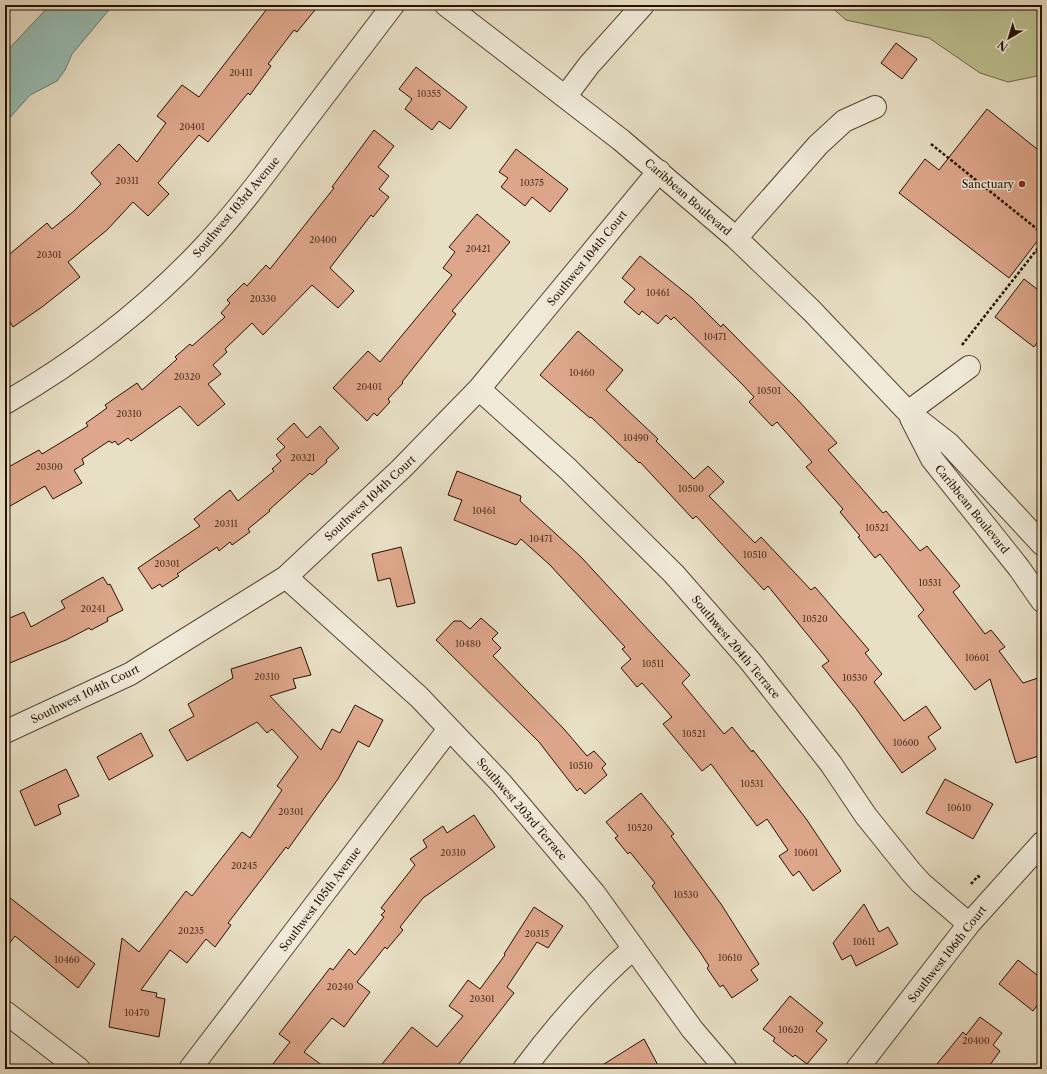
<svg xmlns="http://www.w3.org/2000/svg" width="1047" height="1074" viewBox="0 0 1047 1074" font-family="'Libre Caslon Text',serif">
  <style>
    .green { fill: #bcc190; stroke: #71694a }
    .water { fill: #97bdb4; stroke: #6a786d }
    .building { fill: #dea78b; stroke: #261103 }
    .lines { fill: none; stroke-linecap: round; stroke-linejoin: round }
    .minor-casing { stroke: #564534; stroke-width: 24 }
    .path { stroke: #261103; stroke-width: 2.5; stroke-dasharray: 3 2; stroke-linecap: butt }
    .minor { stroke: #f0ebd9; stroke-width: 22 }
    .poi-dot { fill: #8f2418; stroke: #f0ebd9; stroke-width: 1.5 }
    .labels { text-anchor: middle; stroke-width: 3; stroke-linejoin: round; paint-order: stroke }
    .number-label { font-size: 9px; fill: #543625 }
    .poi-label { font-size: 11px; fill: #261103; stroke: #f0ebd9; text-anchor: end }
    .street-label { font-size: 11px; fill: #261103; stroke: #f0ebd9 }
  </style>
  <rect width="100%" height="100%" fill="#e8e0c5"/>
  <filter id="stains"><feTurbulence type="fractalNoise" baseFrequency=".005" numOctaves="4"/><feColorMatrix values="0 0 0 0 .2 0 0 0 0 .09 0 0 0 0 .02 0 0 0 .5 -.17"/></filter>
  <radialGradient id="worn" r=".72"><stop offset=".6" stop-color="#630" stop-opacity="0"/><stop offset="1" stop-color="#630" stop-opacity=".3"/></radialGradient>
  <path class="green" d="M829 5H1042V75L1008 82 980 73 929 38 846 20Z"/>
  <path class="water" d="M50 5H113L72 54 65 70 57 81 30 95 5 123V53Z"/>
  <path class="building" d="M270 5H319L297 32 294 30 268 64 271 66 250 95 248 93 208 142 199 135 158 183 169 194 148 216 133 202 107 230 68 262 80 277 42 307 13 327 5 314V258L47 223 52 229 74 211 101 184 91 173 119 144 137 162 166 123 157 116 182 85 199 97Z
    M896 43 917 59 902 79 881 63Z
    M416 67 467 107 450 129 439 121 432 130 405 109 412 99 399 89Z
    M987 109 1042 153V235L1009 278 899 193 925 159 939 170Z
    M374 130 394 146 378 167 389 176 379 189 389 197 373 217 371 215 330 268 354 291 338 308 312 285 263 335 252 323 225 349 227 352 213 365 221 374 208 384 225 404 198 426 180 406 131 441 128 438 118 445 115 441 112 443 109 441 82 459 84 464 74 470 82 483 53 499 45 486 5 509V469L39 450 42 454 88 426 86 423 107 408 105 405 137 383 142 390 177 359 175 357 190 344 192 346 225 317 221 313 230 303 227 300 244 283 247 286 266 265 270 269 334 188 332 187Z
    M516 149 568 189 550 212 532 197 525 206 501 187 508 178 499 172Z
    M477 214 510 242 452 311 456 314 402 382 403 383 388 399 390 402 377 416 374 413 367 421 333 388 368 351 380 362 452 275 443 268 455 252 449 247Z
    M640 256 692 298 721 327 723 324 797 399 837 443 828 450 883 513 886 511 920 551 927 546 960 586 953 592 985 634 991 630 1005 647 999 651 1023 683 1038 678 1042 691V755L1016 763 990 679 975 690 918 616 924 610 880 554 875 558 858 537 860 536 840 512 843 509 806 467 812 462 777 422 772 426 749 402 754 397 742 384 674 317 671 320 666 315 658 324 642 311 639 315 624 302 635 289 622 278Z
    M1024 279 1042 293V336L1034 347 995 317Z
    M578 331 623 370 606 390 658 439 656 441 694 479 708 466 724 482 709 496 755 543 761 537 811 590 815 587 869 650 865 653 882 674 874 682 904 721 926 706 941 728 928 737 936 749 902 773 857 710 822 666 829 661 768 586 764 590 696 516 693 519 640 462 639 463 591 417 590 418 540 375Z
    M294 423 307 438 320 426 339 448 326 460 327 462 312 475 310 473 269 510 270 511 248 529 250 532 232 545 230 542 219 551 217 547 177 574 179 576 162 587 160 584 152 589 138 568 200 526 194 519 230 490 238 501 274 471 272 469 281 461 276 455 285 447 277 439Z
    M457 471 521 496 520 501 581 557 690 675 682 683 724 734 732 727 752 752 753 750 807 820 841 871 813 891 799 871 793 876 779 856 788 850 767 819 757 826 711 764 702 771 663 724 672 717 642 683 637 687 621 668 631 659 622 649 625 647 550 565 521 539 516 545 454 520 462 500 448 495Z
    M401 547 415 603 397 607 390 578 378 581 372 554Z
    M103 577 108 585 110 584 123 610 107 618 108 621 91 630 89 628 66 640 5 665V620L24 612 31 627 65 608 61 601Z
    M481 618 498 633 492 639 501 648 493 656 564 729 587 756 594 751 606 764 602 768 607 775 585 794 580 788 577 791 539 742 436 640 454 621H461L470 629Z
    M301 647 311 675 293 679 296 688 270 696 321 750 332 729 340 733 355 705 383 720 369 747 358 741 338 779 288 849 286 847 228 923 231 925 215 947 206 939 187 963 170 950 141 990 157 993 156 997 165 999 159 1037 109 1027 122 938 139 952 186 891 192 896 242 832 250 838 282 790 277 786 298 757 272 729 267 733 257 722 187 761 169 730 194 716 188 704 233 678 231 669Z
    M141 733 153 756 109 780 97 757Z
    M66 769 79 796 58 805 61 814 35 826 20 791Z
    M945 779 993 804 973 839 926 813Z
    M641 793 674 834 671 836 721 904 759 964 751 970 758 980 732 998 723 985 720 987 707 968 709 966 700 952 652 886 655 883 630 852 628 854 615 838 618 836 606 822Z
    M474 815 495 847 423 898 400 927 403 930 387 949 385 947 357 982 370 992 344 1027 332 1018 304 1052 327 1069H269L290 1042 279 1034 330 968 333 970 349 949 355 955 384 917 381 915 385 911 381 908 415 865 410 859 427 847 423 840 443 826 447 833Z
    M5 894 95 964 78 988 15 936 5 949Z
    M864 904 879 932 888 927 898 944 856 966 851 955 842 960 833 943Z
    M534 907 563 926 548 948 537 942 507 987 514 993 455 1069H378L412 1027 437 1047 463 1016 449 1006 468 980 480 989 505 955 504 954Z
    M1018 960 1042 979V999L1033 1011 999 984Z
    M790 996 823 1023 816 1031 827 1040 807 1064 795 1055 793 1057 773 1041 775 1038 763 1029Z
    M980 1017 1002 1033 993 1045 1000 1051 987 1069H933L963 1032 966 1035Z
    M644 1039 660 1069H596Z"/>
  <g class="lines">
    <g class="minor-casing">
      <path id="minor" d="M446 5 621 140 736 238 812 311 908 412 949 444 1042 544
        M565 97 589 65 643 5
        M736 238 818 145 844 121 875 107
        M479 389 568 469 674 574 750 661 791 713 831 764 866 816 911 872 921 883 969 924
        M5 403C78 361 146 309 204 247 233 216 260 181 285 147 321 99 357 52 393 5
        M908 412 969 367
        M911 418 932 459 1019 568 1042 601
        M286 577 419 697 501 783 594 893 692 1029 726 1069
        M5 732 130 674 286 577 401 469 479 389 659 171
        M5 1012 79 1069
        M190 1069 449 729
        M524 1069C557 1025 592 984 634 948
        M857 1069 969 924 1042 843"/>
    </g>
    <path class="path" d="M931 144 1042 233
      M1036 251 1042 255
      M962 345 1042 243
      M971 884 978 876 981 879"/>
    <use href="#minor" class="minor"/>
  </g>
  <circle class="poi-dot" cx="1022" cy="184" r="4"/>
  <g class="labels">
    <g class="number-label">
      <text x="241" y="76">20411</text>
      <text x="429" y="97">10355</text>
      <text x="192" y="130">20401</text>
      <text x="127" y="184">20311</text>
      <text x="532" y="186">10375</text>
      <text x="323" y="243">20400</text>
      <text x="478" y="252">20421</text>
      <text x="49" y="258">20301</text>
      <text x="658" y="296">10461</text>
      <text x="263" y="302">20330</text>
      <text x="715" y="340">10471</text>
      <text x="582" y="376">10460</text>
      <text x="187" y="380">20320</text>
      <text x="369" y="390">20401</text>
      <text x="769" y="394">10501</text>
      <text x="129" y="417">20310</text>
      <text x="636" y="441">10490</text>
      <text x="303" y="461">20321</text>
      <text x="49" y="470">20300</text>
      <text x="691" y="492">10500</text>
      <text x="484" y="514">10461</text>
      <text x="226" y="527">20311</text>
      <text x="877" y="531">10521</text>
      <text x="541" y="542">10471</text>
      <text x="755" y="558">10510</text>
      <text x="167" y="567">20301</text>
      <text x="930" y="586">10531</text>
      <text x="93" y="612">20241</text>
      <text x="815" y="622">10520</text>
      <text x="468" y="647">10480</text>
      <text x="977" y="661">10601</text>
      <text x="653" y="667">10511</text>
      <text x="267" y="680">20310</text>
      <text x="855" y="681">10530</text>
      <text x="694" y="737">10521</text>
      <text x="906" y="746">10600</text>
      <text x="581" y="769">10510</text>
      <text x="752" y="787">10531</text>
      <text x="959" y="811">10610</text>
      <text x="291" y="815">20301</text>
      <text x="640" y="831">10520</text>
      <text x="453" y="856">20310</text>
      <text x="806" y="856">10601</text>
      <text x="244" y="869">20245</text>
      <text x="686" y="898">10530</text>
      <text x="191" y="934">20235</text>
      <text x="537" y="937">20315</text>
      <text x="864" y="945">10611</text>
      <text x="730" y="961">10610</text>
      <text x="67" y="963">10460</text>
      <text x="340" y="990">20240</text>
      <text x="482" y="1002">20301</text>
      <text x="137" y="1016">10470</text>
      <text x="791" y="1033">10620</text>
      <text x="976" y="1044">20400</text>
    </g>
    <g class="poi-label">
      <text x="1014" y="188">Sanctuary</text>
    </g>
    <g class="street-label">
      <text transform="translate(688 197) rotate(41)" y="4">Caribbean Boulevard</text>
      <text transform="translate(236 207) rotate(-50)" y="4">Southwest 103rd Avenue</text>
      <text transform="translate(587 258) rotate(-51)" y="4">Southwest 104th Court</text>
      <text transform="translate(370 498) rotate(-43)" y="4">Southwest 104th Court</text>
      <text transform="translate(972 509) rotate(51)" y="4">Caribbean Boulevard</text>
      <text transform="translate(736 647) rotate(50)" y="4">Southwest 204th Terrace</text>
      <text transform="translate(85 694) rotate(-26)" y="4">Southwest 104th Court</text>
      <text transform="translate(522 809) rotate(49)" y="4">Southwest 203rd Terrace</text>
      <text transform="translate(320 899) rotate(-53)" y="4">Southwest 105th Avenue</text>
      <text transform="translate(947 954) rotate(-52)" y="4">Southwest 106th Court</text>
    </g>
  </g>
  <rect width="1047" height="1074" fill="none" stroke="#e8e0c5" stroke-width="20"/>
  <rect x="6" y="6" width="1035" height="1062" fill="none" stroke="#261103" stroke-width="2"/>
  <rect x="10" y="10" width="1027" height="1054" fill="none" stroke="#261103"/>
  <g transform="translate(1009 38) rotate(218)" stroke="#f0ebd9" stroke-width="3" paint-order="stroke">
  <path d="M0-3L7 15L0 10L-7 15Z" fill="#261103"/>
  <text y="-6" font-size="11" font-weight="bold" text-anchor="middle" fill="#261103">N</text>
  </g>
  <rect width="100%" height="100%" filter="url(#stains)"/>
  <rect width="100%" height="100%" fill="url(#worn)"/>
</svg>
